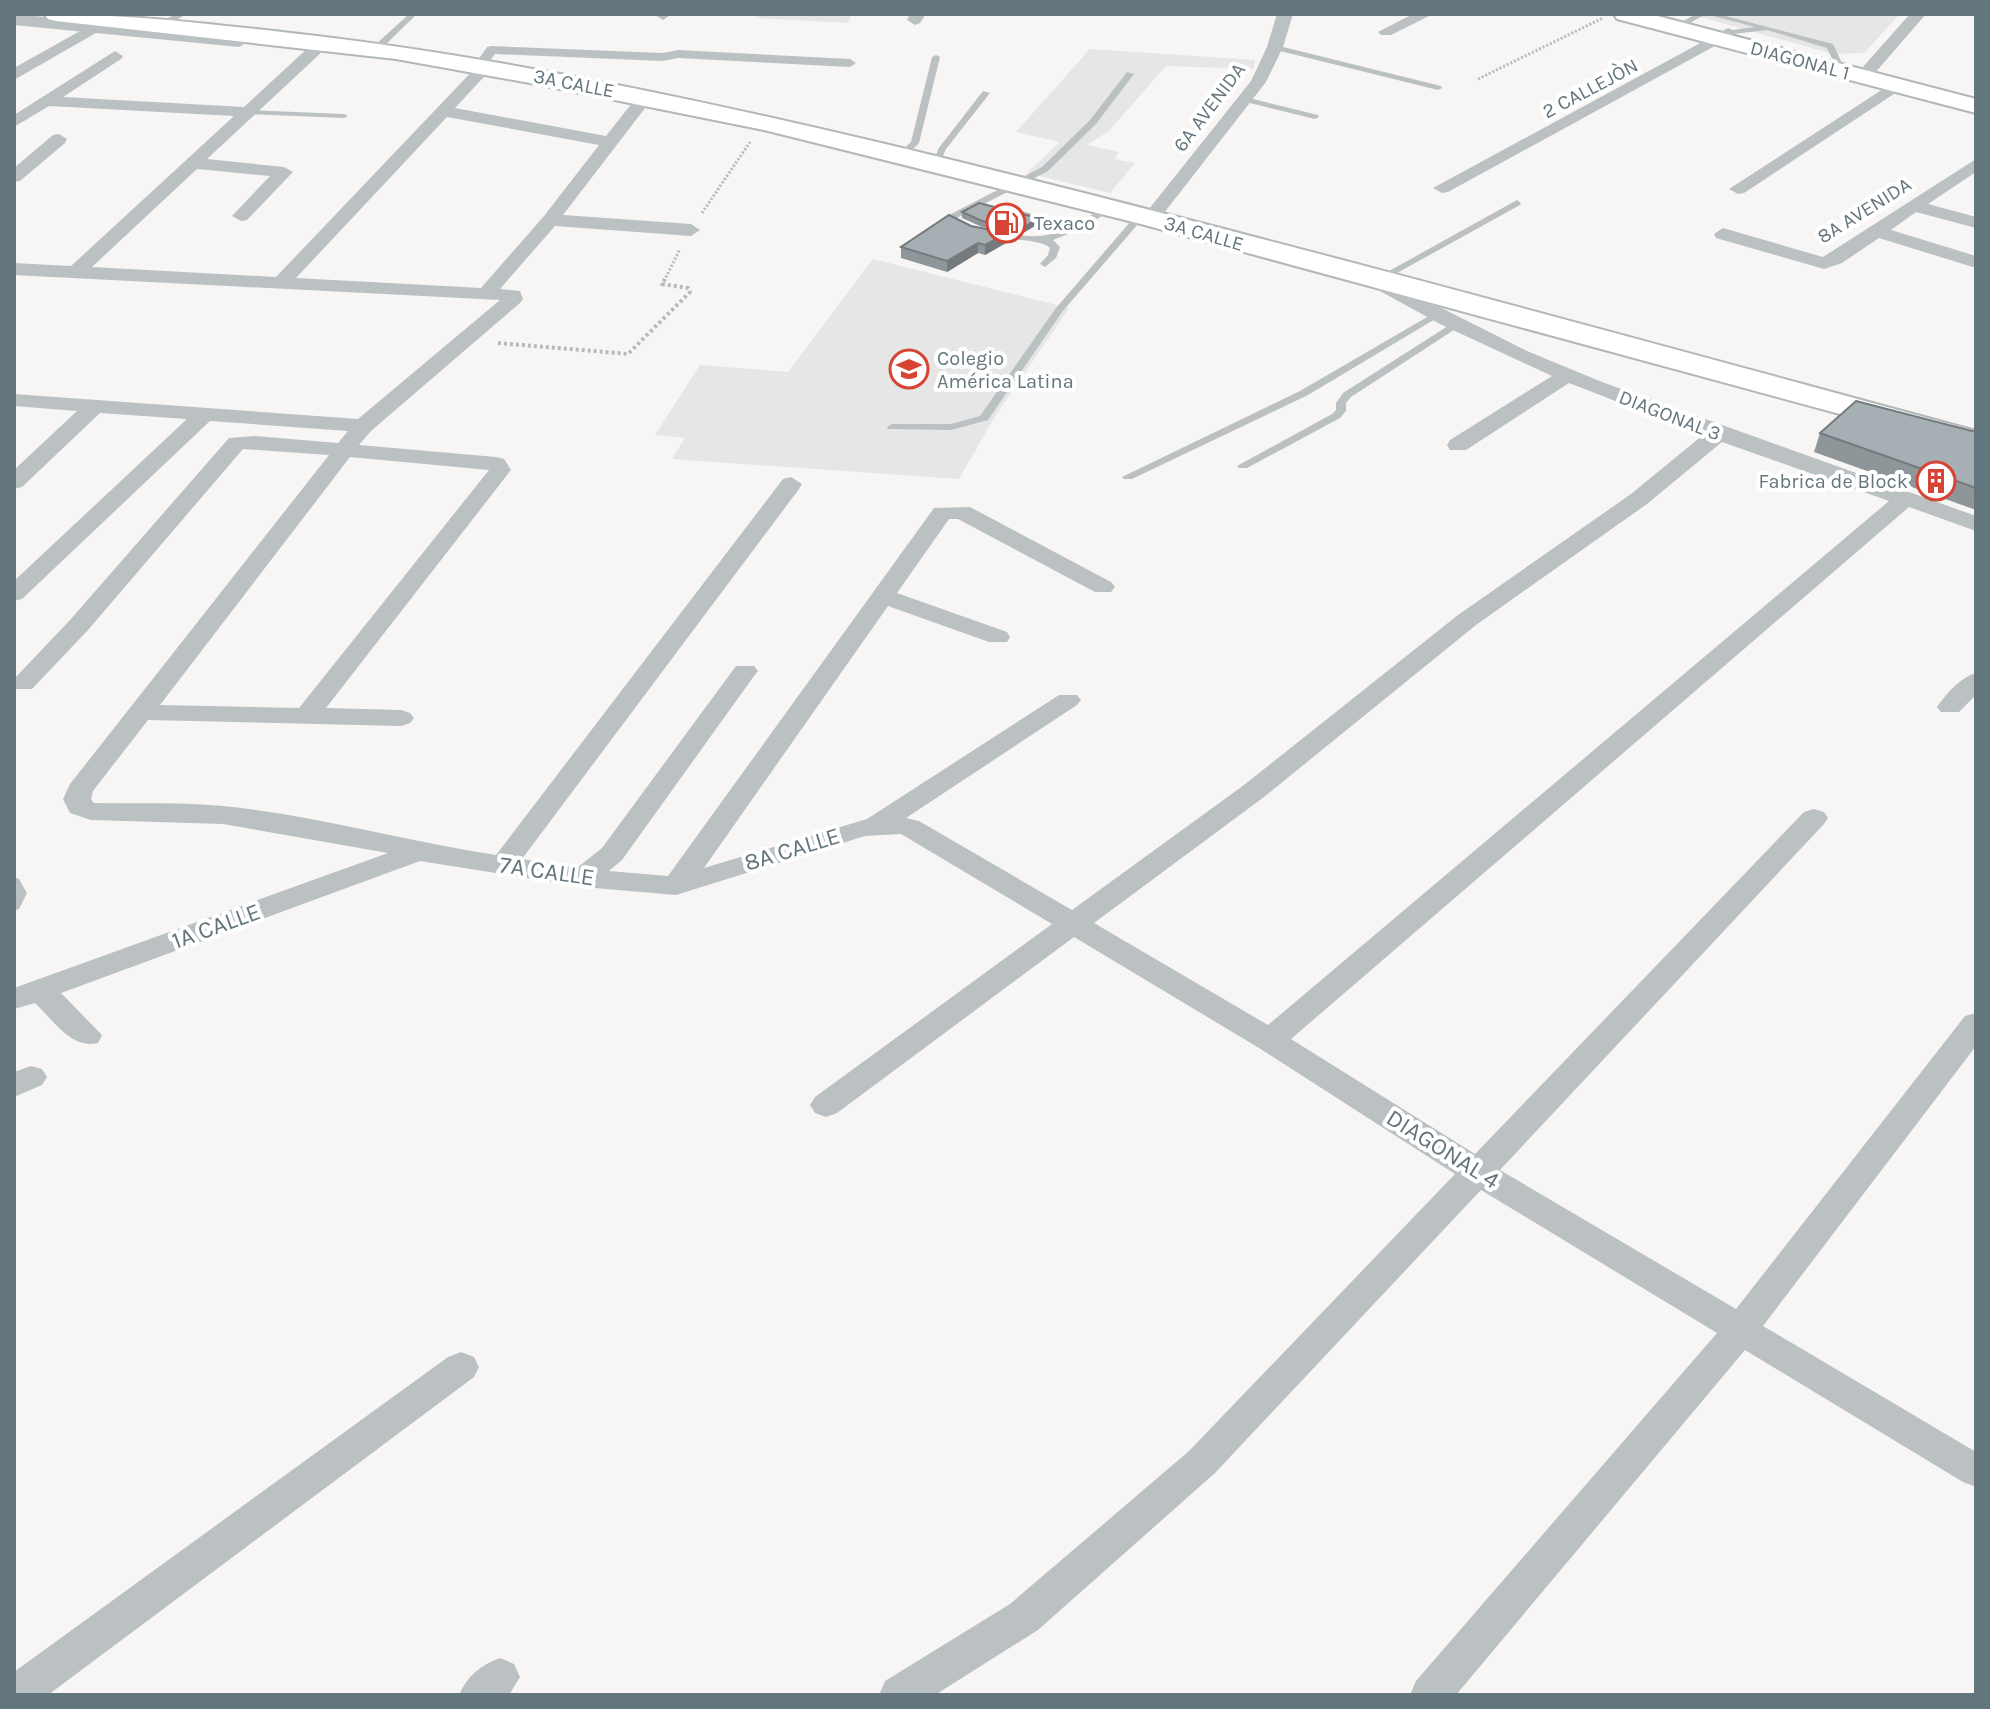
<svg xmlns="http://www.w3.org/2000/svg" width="1990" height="1709" viewBox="0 0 1990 1709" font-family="Karla,sans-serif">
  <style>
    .built { fill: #e5e6e5 }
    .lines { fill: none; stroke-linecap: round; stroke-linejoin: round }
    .secondary-casing { stroke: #b0b7ba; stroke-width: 4 }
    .primary-casing { stroke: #b2b7ba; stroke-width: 4 }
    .path-far1 { stroke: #b6babc; stroke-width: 3; stroke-dasharray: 2 2; stroke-linecap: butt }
    .path { stroke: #b6babc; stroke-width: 4; stroke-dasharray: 3 3; stroke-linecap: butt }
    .service { fill: #bbc1c3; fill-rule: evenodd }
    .pedestrian { fill: #bbc1c3; fill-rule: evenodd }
    .minor { fill: #bbc1c3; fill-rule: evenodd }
    .tertiary { fill: #bbc1c3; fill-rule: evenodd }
    .secondary { fill: #fff; fill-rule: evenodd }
    .primary { fill: #fff; fill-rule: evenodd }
    .wall { fill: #8f969a }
    .shaded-wall { fill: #747a7d }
    .building { fill: #a6afb3; stroke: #747a7d; stroke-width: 2 }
    .labels { text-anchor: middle; stroke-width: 8; stroke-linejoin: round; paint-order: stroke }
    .far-street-label { font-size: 20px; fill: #64767d; stroke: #fff }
    .far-poi-label { font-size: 20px; fill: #64767d; stroke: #fff; text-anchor: start }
    .street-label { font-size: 24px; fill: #64767d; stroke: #fff }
  </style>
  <rect width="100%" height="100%" fill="#f7f6f4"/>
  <path class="built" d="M758 14H852L848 23 756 18Z
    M1690 14H1900L1864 53 1833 54Z
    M1090 49 1255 60 1254 69 1166 66 1109 131 1087 145 1119 152 1114 159 1135 163 1110 193 1027 173 1060 142 1016 132Z
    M873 259 1069 308 994 418 959 479 672 459 685 438 655 435 700 365 788 372Z"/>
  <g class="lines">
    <g class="secondary-casing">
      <path id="secondary" d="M1614 14H1650L1976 99V113L1617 19Z"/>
    </g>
    <g class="primary-casing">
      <path id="primary" d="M44 14C124 14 202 23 282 32 510 57 733 107 956 161 1297 245 1636 339 1976 431V451L1141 224 764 130 530 83 396 59 56 21 48 19Z"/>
    </g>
    <path class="path-far1" d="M1478 79 1603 18
      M702 213 750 142
      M664 281 680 249"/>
    <path class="path" d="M498 343 628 354 690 292 688 288 662 284 665 279"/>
    <path class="service" d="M176 14H186L174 22H168V18Z
      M409 14H417L381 49H375V45Z
      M1696 14H1718L1833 44 1842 63 1835 65 1827 48 1767 30 1725 35V31L1755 27 1706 14 1679 29 1672 27Z
      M1275 45 1441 86 1442 88 1438 90 1272 49 1271 47Z
      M936 55 940 57 919 143 905 157H899V153L911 142 932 57Z
      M1127 72 1134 74 1096 124 1048 171 955 219 966 225V229C958 231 949 225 945 218L947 216 1042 167 1090 120Z
      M983 91 990 93 946 149 939 165H933L938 149Z
      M1245 97 1318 115 1319 117 1315 119 1242 101 1241 99Z
      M245 110 344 114 348 116 344 118 248 114H245Z
      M1517 200 1521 203 1520 205 1379 283 1371 281Z
      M1109 205 1112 206V210L1079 230 1053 240 1060 247 1056 258 1045 267 1040 264 1048 255 1050 248C1039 238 1000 241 982 232L987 229C1015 235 1041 242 1067 228L1009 212 1014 209 1074 225Z
      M1137 214 1145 216 1062 312 988 420 951 430 888 429 887 427 892 424H951L980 416 1056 308Z
      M1434 313 1439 316 1437 318 1308 395 1132 479H1124L1122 477 1300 391Z
      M1451 324 1460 326 1351 397 1346 403V411L1340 418 1247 468H1239L1237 466 1332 414 1336 410V403L1343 393Z
      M14 877 19 879 27 893 19 909 14 911Z"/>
    <path class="pedestrian" d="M491 46 663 53 678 50 850 59 856 63 850 67 678 58 663 61 495 54 484 69H476L474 66 487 47Z"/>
    <path class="minor" d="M672 14 663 20 655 15 656 14Z
      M910 14H926L920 23 915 25 907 20Z
      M1277 14H1293L1283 47 1266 82 1157 222H1145L1142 218 1145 214 1251 81 1267 47Z
      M1413 14H1433L1391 35H1381L1378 32Z
      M1910 14H1926L1874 74H1862V68Z
      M96 22 104 27 101 30 14 80V68Z
      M1728 28 1733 30V36L1448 192 1442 193 1433 188Z
      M317 43 325 48 323 51 207 159 284 167 293 172 247 220 241 221 232 216 270 176 197 169 92 267 276 277 479 64 485 62 493 67 455 108 606 136 640 93H652V99L563 215 691 224 700 230 691 236 555 226 500 289 520 291 523 299 520 303 371 431 359 445 496 457 504 459 511 470 326 708 401 710 410 713 414 718 410 723 401 726 148 720 93 791 91 799 94 803C137 804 181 802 223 806 315 815 405 841 496 855L783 479 791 477 802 484 799 489 522 859 577 868 602 848 736 666H754L758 671 754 676 622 860 609 871 668 876 934 508 970 507 1111 582 1115 587 1111 592H1095L958 519H949L897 593 1007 632 1010 637 1007 642H989L888 606 704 868 867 819 1059 695H1077L1081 700 1077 705 906 818 919 821 1072 910 1244 785 1458 615 1631 494 1703 435 1569 383 1466 450H1450L1447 445 1450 440 1552 376 1440 324 1369 285 1366 281 1369 277 1376 275 1527 351 1602 382 1976 516V531L1909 507 1291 1039 1475 1154 1804 812 1814 809 1824 812 1828 818 1824 824 1500 1170 1736 1309 1965 1016 1976 1013V1046L1763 1326 1976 1452V1487L1963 1482 1745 1350 1456 1695H1410L1416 1681 1717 1333 1481 1190 1215 1473 1038 1630 935 1695H879L885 1681 1010 1604 1189 1451 1455 1174 1259 1048 1074 937 837 1113 826 1117 815 1113 810 1105 815 1097 1052 924 901 834 865 836 676 895 583 887 420 861 61 993 102 1035 98 1043C72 1050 52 1019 35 1003L14 1009V988L388 853 223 824 91 820 70 813 63 799 70 784 329 455 243 449 88 630 32 689H14V679L70 620 229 438 255 436 338 443 348 431 210 421 22 599 14 601V581L187 419 100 413 22 487 14 489V470L77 411 14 406V394L358 419 500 300 14 275V263L71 266 234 116 49 106 14 127V115L115 51 123 56 121 59 63 97 244 107 311 45ZM447 117 599 145 544 216 481 288 296 278ZM1722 442 1889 501 1268 1025 1094 923 1264 797 1476 625 1647 504ZM350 457 489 470 299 708 160 705Z
      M1897 80 1903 82V88L1744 193 1738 194 1729 189Z
      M59 134 67 139 65 143 20 181 14 182V168L53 135Z
      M1976 159V172L1928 204 1976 217V228L1916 212 1891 230 1976 256V268L1879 238 1842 263 1824 269 1716 238 1714 234 1723 228 1823 257Z
      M1976 673V695L1959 712H1941L1937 707C1946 694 1961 677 1976 673Z
      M31 1066 42 1069 47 1077 42 1085 14 1097V1072Z
      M461 1352 474 1357 479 1367 474 1377 48 1695H14V1672L448 1357Z
      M500 1658 514 1664 520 1677 509 1695H459C467 1676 481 1665 500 1658Z"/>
    <path class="tertiary" d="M14 14 239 35 249 41 239 47 14 25Z"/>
    <use href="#secondary" class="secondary"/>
    <use href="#primary" class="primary"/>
  </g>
  <path class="wall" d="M962 212 1038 218V224L1023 233H1012L982 227 962 218Z
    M971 226 1006 243 985 255 978 253 947 272 901 258V247Z
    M1976 432V510L1814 452 1820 433Z"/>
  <path class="shaded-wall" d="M1038 218V224L1023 233V228Z
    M1006 233V243L985 255V245Z
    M978 243V253L947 272V261Z"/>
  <path class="building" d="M979 203 1038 218 1023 228 1012 227 982 221 962 212Z
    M949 215 971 226 1006 233 985 245 978 243 947 261 901 247Z
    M1856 401 1976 432V488L1820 433Z"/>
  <defs>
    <g id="fuel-ring" transform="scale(2)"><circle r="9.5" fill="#fff" stroke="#d74433" stroke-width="1.5"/><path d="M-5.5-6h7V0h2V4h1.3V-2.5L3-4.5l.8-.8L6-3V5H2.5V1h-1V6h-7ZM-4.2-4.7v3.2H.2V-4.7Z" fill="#d74433"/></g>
    <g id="university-ring" transform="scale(2)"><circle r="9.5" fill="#fff" stroke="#d74433" stroke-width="1.5"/><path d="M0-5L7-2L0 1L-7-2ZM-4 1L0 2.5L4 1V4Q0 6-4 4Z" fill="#d74433"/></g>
    <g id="building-ring" transform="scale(2)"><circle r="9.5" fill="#fff" stroke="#d74433" stroke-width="1.5"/><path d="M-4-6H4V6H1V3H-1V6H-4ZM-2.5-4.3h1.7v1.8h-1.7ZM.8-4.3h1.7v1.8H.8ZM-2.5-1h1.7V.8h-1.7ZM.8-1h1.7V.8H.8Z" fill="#d74433"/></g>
  </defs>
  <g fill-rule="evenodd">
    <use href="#fuel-ring" x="1006" y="223"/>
    <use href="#university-ring" x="909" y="369"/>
    <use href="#building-ring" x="1936" y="481"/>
  </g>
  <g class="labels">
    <g class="far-street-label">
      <text transform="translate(1800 60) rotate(15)" y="7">DIAGONAL 1</text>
      <text transform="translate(574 83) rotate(11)" y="7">3A CALLE</text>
      <text transform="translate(1590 88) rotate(-28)" y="7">2 CALLEJÒN</text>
      <text transform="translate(1209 107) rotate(-53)" y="7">6A AVENIDA</text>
      <text transform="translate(1864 210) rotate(-32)" y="7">8A AVENIDA</text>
      <text transform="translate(1204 233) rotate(16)" y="7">3A CALLE</text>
      <text transform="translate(1670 415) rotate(21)" y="7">DIAGONAL 3</text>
    </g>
    <g class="far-poi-label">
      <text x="1034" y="230">Texaco</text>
      <text x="937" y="365">Colegio<tspan x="937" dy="23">América Latina</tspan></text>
      <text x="1908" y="488" text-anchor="end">Fabrica de Block</text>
    </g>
    <g class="street-label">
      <text transform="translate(792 849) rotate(-17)" y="8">8A CALLE</text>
      <text transform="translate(547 871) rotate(8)" y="8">7A CALLE</text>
      <text transform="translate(216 926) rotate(-20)" y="8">1A CALLE</text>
      <text transform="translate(1443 1149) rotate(32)" y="8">DIAGONAL 4</text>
    </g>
  </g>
  <rect width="1990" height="1709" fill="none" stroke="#64767d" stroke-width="32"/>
</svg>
